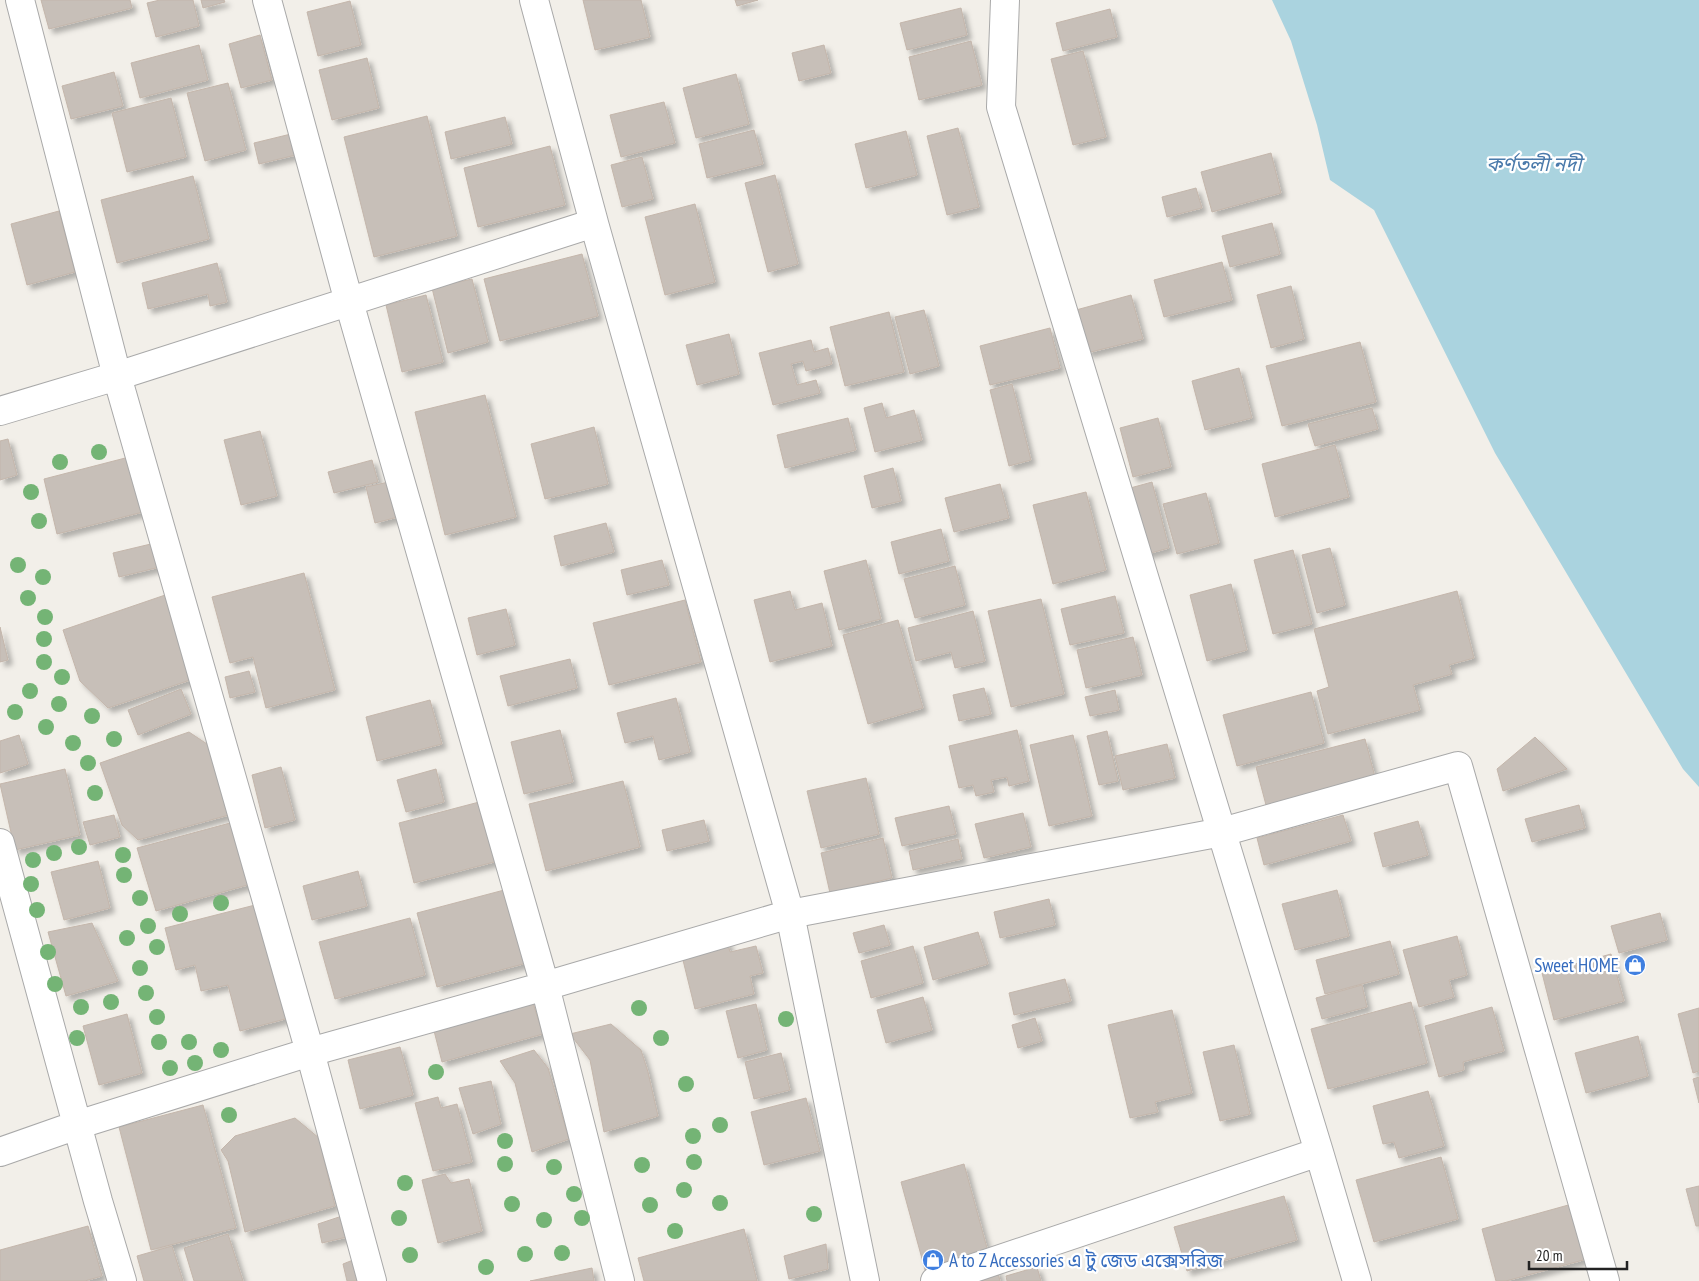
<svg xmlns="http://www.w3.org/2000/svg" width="1699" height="1281" viewBox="0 0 1699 1281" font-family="'PT Sans Narrow','Noto Sans Bengali',sans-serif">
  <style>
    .water { fill: #aad3df }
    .building { fill: #c7bfb8; stroke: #c4b6ab; filter: url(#shadow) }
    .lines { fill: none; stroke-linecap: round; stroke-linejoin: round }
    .minor-casing { stroke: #a9a9a9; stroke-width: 30 }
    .minor { stroke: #fff; stroke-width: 28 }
    .tree { fill: #74b475 }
    .labels { text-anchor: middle; stroke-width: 4.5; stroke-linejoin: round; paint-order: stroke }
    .shop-label { font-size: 19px; fill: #366cbe; stroke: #fff; text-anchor: end }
    .water-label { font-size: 20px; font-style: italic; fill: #4a7aab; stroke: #fff }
  </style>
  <defs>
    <filter id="shadow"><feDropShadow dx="4.5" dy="4.5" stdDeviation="2.5" flood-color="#0004"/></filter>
  </defs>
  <rect width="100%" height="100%" fill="#f2efe9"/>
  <path class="water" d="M1272 0H1699V787L1683 769 1495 453 1374 210 1330 180 1317 125 1291 41Z"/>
  <path class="building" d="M41 0H130L132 8 49 29Z
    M160 0H193L199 26 156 37 147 3Z
    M201 0H224L225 2 203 8Z
    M583 0H641L650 37 595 50Z
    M735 0H758L737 6Z
    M350 1 361 45 318 56 307 12Z
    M961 8 967 35 907 50 900 23Z
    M1110 9 1117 37 1063 51 1056 23Z
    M260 35 272 80 241 88 229 44Z
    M971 41 982 85 919 100 909 57Z
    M199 45 208 80 140 98 131 63Z
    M824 45 831 73 799 81 792 53Z
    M1083 51 1106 137 1073 145 1051 59Z
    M367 58 379 108 332 120 319 70Z
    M114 72 123 106 71 119 62 86Z
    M736 74 749 124 696 138 683 88Z
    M228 83 246 150 205 161 187 93Z
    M171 98 186 157 127 172 112 113Z
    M664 102 675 143 621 157 610 115Z
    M427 116 457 236 374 257 344 137Z
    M505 117 512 144 451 159 445 132Z
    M958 128 979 207 947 215 927 136Z
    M754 130 763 164 707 178 699 144Z
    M906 131 917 175 866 188 855 144Z
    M295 133 300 154 259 164 254 143Z
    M550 146 565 205 478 227 464 168Z
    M1271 153 1281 193 1212 212 1201 172Z
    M642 157 653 199 622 207 611 165Z
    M775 175 798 264 768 272 745 183Z
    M193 176 209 239 117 263 101 200Z
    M1196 188 1202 208 1167 217 1162 197Z
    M695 204 715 282 665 295 645 217Z
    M59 211 75 272 27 285 11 224Z
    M1272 223 1280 254 1230 267 1222 236Z
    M582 254 598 316 500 341 484 279Z
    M1222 262 1232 300 1164 317 1154 280Z
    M217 263 227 302 210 306 208 294 148 309 142 283Z
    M472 279 488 342 448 353 432 288Z
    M1291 286 1304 339 1271 348 1257 295Z
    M426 295 443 362 402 372 386 305Z
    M1131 295 1143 339 1087 353 1076 310Z
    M924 310 939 366 910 374 895 317Z
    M889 312 904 372 845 386 830 327Z
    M1050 328 1060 368 990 385 980 346Z
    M729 334 739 374 697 385 686 345Z
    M811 340 814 352 828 348 832 364 806 371 803 361 791 364 797 385 816 380 820 393 773 405 759 353Z
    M1360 342 1376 402 1282 426 1266 366Z
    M1239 368 1252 418 1205 430 1192 381Z
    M1012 384 1031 460 1009 466 990 390Z
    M485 395 516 517 445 535 415 412Z
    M882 403 886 418 914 410 922 440 875 452 864 408Z
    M1372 408 1378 429 1315 446 1308 424Z
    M848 418 856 450 785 468 777 435Z
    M1158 418 1171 467 1133 477 1120 428Z
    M594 427 608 484 545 499 531 444Z
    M260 431 277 496 241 505 224 440Z
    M8 439 17 475 0 480V441Z
    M1335 445 1349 497 1275 517 1262 464Z
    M133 456 147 511 57 534 44 479Z
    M372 460 378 482 334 493 328 472Z
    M893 468 901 501 872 508 864 476Z
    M393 481 402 516 375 523 366 487Z
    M1152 482 1169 548 1140 556 1123 490Z
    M1000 484 1009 518 954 532 945 498Z
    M1086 492 1106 570 1053 584 1033 505Z
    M1206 493 1219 543 1177 554 1163 504Z
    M606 523 614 552 561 566 554 536Z
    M941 529 949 561 899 574 891 542Z
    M155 543 160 567 119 577 113 553Z
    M1330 548 1345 605 1317 613 1302 555Z
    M1293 550 1312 624 1273 634 1254 560Z
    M662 560 669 585 627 595 621 570Z
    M866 560 881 619 839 630 824 571Z
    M955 566 965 605 915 618 904 579Z
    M304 573 335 690 266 708 253 657 230 663 212 597Z
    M1231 584 1247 650 1207 661 1190 595Z
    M790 591 795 610 822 603 832 646 770 662 754 600Z
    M1457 591 1474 658 1449 665 1452 674 1413 685 1420 710 1328 734 1317 691 1329 687 1314 629Z
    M171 593 199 677 108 708 80 681 63 630Z
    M1115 596 1124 633 1070 645 1061 609Z
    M1041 599 1064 694 1011 707 988 611Z
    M685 600 701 662 609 685 593 623Z
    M506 609 515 645 477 655 468 618Z
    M973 611 985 661 955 668 951 652 916 661 908 628Z
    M898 620 923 708 868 724 843 635Z
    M0 627 8 660 0 662Z
    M1133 637 1142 675 1086 688 1077 650Z
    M570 659 577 688 508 706 500 676Z
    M249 671 255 692 230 698 225 677Z
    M984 688 991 714 959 721 953 695Z
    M181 689 191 714 138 735 128 710Z
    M1115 690 1119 710 1090 716 1085 697Z
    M1311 692 1324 743 1237 766 1223 715Z
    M676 698 690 752 659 760 653 736 625 743 617 713Z
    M430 700 442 744 377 761 366 717Z
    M560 730 573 782 524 794 511 742Z
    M1017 730 1029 781 1009 786 1007 777 991 780 994 792 976 796 973 785 959 788 949 746Z
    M1107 731 1118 781 1099 785 1087 736Z
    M189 732 210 746 229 815 138 840 122 825 100 763Z
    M19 735 28 764 0 773V741Z
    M1073 735 1092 816 1049 826 1030 745Z
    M1535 737 1567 769 1503 791 1497 769Z
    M1365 739 1375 777 1266 805 1256 767Z
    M1167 744 1175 778 1123 790 1115 756Z
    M281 767 295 820 265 828 252 775Z
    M65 769 80 835 15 850 0 784Z
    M436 769 444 802 406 812 397 780Z
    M866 778 879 834 821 848 807 791Z
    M623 781 640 847 546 871 529 804Z
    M483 801 498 861 414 883 399 823Z
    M1579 805 1585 828 1532 842 1525 819Z
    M949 806 956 834 902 846 895 818Z
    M1023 813 1031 847 984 858 975 824Z
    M114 815 120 837 90 845 83 822Z
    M1343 815 1351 841 1264 865 1257 838Z
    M704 820 709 841 667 851 662 830Z
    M1418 821 1428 855 1383 867 1374 833Z
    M230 823 251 884 156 911 137 848Z
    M883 838 892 878 830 893 821 853Z
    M958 839 962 859 913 870 909 851Z
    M98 861 110 908 64 920 51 872Z
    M358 871 367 906 312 920 303 886Z
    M508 889 527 963 437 987 417 913Z
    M1337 890 1349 936 1295 950 1282 904Z
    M1049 899 1055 925 1000 938 994 912Z
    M259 904 289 1018 240 1031 228 985 201 991 195 965 176 970 165 928Z
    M1660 913 1667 940 1619 953 1611 926Z
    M410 918 425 975 335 999 319 942Z
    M92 923 118 981 66 996 48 932Z
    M884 925 890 945 859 953 853 933Z
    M978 932 988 964 933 980 924 947Z
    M1457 936 1467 975 1449 980 1454 997 1419 1007 1403 950Z
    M727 940 730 952 756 946 763 973 750 976 754 994 695 1009 681 952Z
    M1390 941 1399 974 1325 994 1316 960Z
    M913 946 923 983 871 998 861 961Z
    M1611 954 1624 1001 1554 1020 1542 973Z
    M1065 979 1071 1001 1014 1015 1009 993Z
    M1362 985 1367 1007 1322 1019 1316 998Z
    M531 997 543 1034 442 1062 432 1023Z
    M923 997 932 1030 886 1043 877 1010Z
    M1411 1002 1427 1063 1328 1089 1311 1029Z
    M756 1004 767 1050 738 1058 726 1011Z
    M1492 1007 1504 1051 1463 1062 1464 1070 1439 1077 1425 1026Z
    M1699 1008V1071L1693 1073 1678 1014Z
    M1172 1010 1192 1093 1155 1102 1158 1112 1130 1118 1108 1025Z
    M127 1014 142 1073 99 1085 83 1026Z
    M1035 1018 1042 1041 1018 1048 1012 1025Z
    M611 1024 641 1050 648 1072 658 1116 604 1132 590 1060 570 1034Z
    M1638 1036 1648 1076 1586 1093 1575 1053Z
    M1234 1045 1250 1114 1220 1121 1203 1052Z
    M400 1047 413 1095 360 1109 348 1060Z
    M534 1050 548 1068 569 1139 532 1152 515 1083 500 1061Z
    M781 1053 790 1090 754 1099 745 1062Z
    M1699 1077V1103L1693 1079Z
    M491 1081 501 1124 473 1134 459 1088Z
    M1428 1091 1444 1146 1399 1158 1394 1142 1383 1144 1373 1106Z
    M438 1097 441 1108 457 1104 472 1162 433 1171 415 1103Z
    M806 1098 820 1151 764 1165 751 1112Z
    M203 1105 236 1228 151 1250 119 1127Z
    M295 1118 319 1138 335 1206 245 1232 228 1161 221 1150 235 1136Z
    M1441 1157 1458 1219 1374 1242 1356 1180Z
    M964 1164 990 1259 927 1277 901 1182Z
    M445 1174 451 1183 469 1179 482 1231 438 1243 422 1180Z
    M1699 1186V1226H1696L1686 1189Z
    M1284 1196 1297 1240 1187 1271 1174 1227Z
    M1572 1204 1587 1259 1506 1281H1496L1482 1229Z
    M342 1216 347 1237 322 1243 318 1224Z
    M88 1226 102 1276 85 1281H0V1250Z
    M744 1229 757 1281H644L638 1258Z
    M228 1234 243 1281H194L184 1248Z
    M826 1244 828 1269 789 1279 784 1256Z
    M172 1246 183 1281H144L137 1256Z
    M358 1258 364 1281H347L343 1264Z
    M1037 1267 1041 1281H1007L1006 1276Z
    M592 1268 594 1281H530Z
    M997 1269 1000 1281H954Z"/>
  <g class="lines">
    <g class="minor-casing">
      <path id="minor" d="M267 0 349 302 545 986 620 1281
        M534 0 594 223
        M1005 0 1001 107 1319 1152 1357 1281
        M0 411 117 376 20 0
        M0 843 98 1201 122 1281
        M0 1152 77 1125 310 1052 545 986 790 914 1222 832 1458 766 1605 1281
        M372 1281 310 1052 117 376 594 223 790 914 865 1281
        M935 1281 1319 1152"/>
    </g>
    <use href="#minor" class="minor"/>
  </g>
  <g class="tree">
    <circle cx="99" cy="452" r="8"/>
    <circle cx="60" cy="462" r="8"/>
    <circle cx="31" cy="492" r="8"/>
    <circle cx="39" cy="521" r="8"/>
    <circle cx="18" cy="565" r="8"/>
    <circle cx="43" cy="577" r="8"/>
    <circle cx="28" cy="598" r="8"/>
    <circle cx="45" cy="617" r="8"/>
    <circle cx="44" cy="639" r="8"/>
    <circle cx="44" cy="662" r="8"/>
    <circle cx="62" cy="677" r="8"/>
    <circle cx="30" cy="691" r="8"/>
    <circle cx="59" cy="704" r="8"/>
    <circle cx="15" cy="712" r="8"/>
    <circle cx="92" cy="716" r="8"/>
    <circle cx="46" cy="727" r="8"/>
    <circle cx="114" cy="739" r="8"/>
    <circle cx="73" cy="743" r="8"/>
    <circle cx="88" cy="763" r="8"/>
    <circle cx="95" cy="793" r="8"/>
    <circle cx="79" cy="847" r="8"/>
    <circle cx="54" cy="853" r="8"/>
    <circle cx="123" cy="855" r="8"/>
    <circle cx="33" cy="860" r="8"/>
    <circle cx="124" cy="875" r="8"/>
    <circle cx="31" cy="884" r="8"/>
    <circle cx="140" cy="898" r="8"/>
    <circle cx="221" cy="903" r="8"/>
    <circle cx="37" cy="910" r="8"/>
    <circle cx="180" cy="914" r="8"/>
    <circle cx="148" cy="926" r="8"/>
    <circle cx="127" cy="938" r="8"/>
    <circle cx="157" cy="947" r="8"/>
    <circle cx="48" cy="952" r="8"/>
    <circle cx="140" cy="968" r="8"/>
    <circle cx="55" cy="984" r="8"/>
    <circle cx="146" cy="993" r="8"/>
    <circle cx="111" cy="1002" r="8"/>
    <circle cx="81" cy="1007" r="8"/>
    <circle cx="639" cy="1008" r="8"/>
    <circle cx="157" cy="1017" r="8"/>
    <circle cx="786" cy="1019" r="8"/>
    <circle cx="77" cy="1038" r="8"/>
    <circle cx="661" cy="1038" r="8"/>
    <circle cx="159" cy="1042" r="8"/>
    <circle cx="189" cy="1042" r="8"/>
    <circle cx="221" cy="1050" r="8"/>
    <circle cx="195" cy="1063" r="8"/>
    <circle cx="170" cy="1068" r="8"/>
    <circle cx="436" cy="1072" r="8"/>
    <circle cx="686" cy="1084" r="8"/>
    <circle cx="229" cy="1115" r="8"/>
    <circle cx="720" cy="1125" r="8"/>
    <circle cx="693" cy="1136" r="8"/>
    <circle cx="505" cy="1141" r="8"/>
    <circle cx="694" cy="1162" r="8"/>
    <circle cx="505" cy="1164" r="8"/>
    <circle cx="642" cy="1165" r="8"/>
    <circle cx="554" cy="1167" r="8"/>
    <circle cx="405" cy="1183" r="8"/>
    <circle cx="684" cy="1190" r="8"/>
    <circle cx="574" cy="1194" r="8"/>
    <circle cx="720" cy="1203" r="8"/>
    <circle cx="512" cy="1204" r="8"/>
    <circle cx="650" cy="1205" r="8"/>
    <circle cx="814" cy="1214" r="8"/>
    <circle cx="399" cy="1218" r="8"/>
    <circle cx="582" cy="1218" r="8"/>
    <circle cx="544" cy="1220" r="8"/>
    <circle cx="675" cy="1231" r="8"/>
    <circle cx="562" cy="1253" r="8"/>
    <circle cx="525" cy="1254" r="8"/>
    <circle cx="410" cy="1255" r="8"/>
    <circle cx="486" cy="1267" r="8"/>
  </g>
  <defs>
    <g id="shop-disc" transform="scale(1.125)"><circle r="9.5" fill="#3f7fe0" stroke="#fff"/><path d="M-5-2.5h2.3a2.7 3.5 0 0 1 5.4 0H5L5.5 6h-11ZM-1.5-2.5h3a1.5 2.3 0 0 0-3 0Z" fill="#fff"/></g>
  </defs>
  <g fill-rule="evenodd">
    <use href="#shop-disc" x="1635" y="965"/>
    <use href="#shop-disc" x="933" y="1260"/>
  </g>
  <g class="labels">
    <g class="shop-label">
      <text x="1619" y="972">Sweet HOME</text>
      <text x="949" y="1267" text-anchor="start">A to Z Accessories এ টু জেড এক্সেসরিজ</text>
    </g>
    <g class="water-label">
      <text x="1534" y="171">কর্ণতলী নদী</text>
    </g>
  </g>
  <path d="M1529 1261v8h98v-8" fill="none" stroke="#222222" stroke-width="2.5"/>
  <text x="1536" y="1261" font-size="15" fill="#222222" stroke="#ffffff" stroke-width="4" paint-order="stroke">20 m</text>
</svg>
